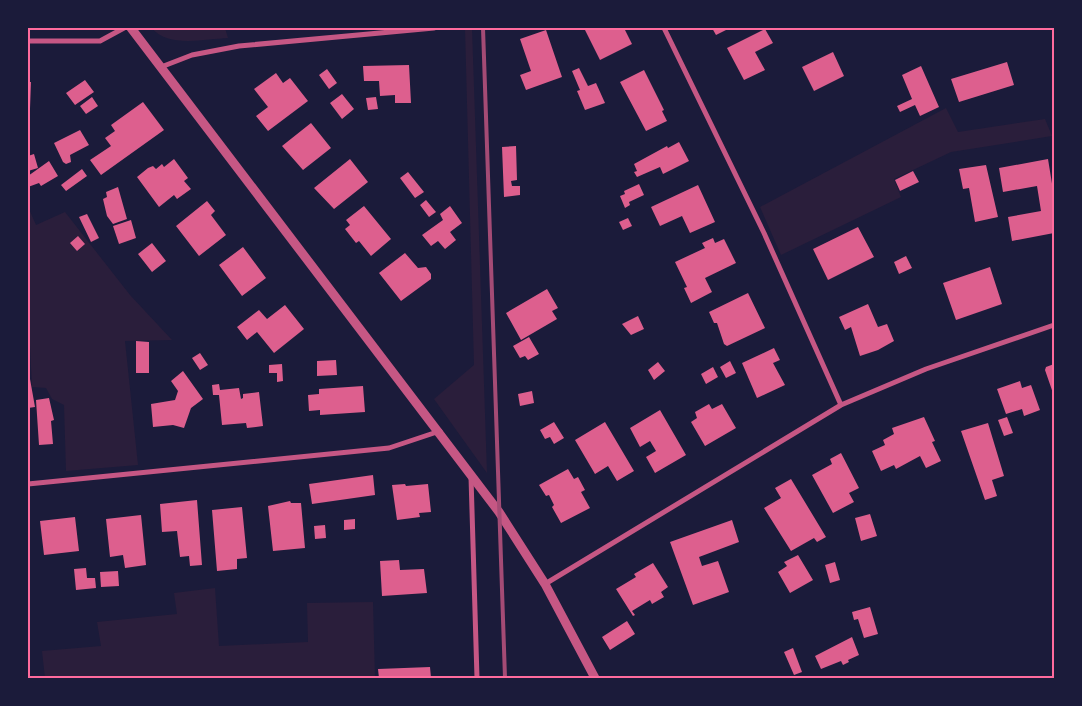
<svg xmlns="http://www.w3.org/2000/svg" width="1082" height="706" viewBox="0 0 1082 706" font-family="Signika,sans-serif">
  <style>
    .green { fill: #2a1e3b }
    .building { fill: #dd5f8e }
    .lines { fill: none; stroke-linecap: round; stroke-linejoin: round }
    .minor { stroke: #c65784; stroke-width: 5 }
    .tertiary { stroke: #c65784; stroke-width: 9 }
    .rail { stroke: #a44b75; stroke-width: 4 }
    .neatline { fill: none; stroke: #ff6b9d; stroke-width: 2 }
  </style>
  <rect width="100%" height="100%" fill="#1b1b3a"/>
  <path class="green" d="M152 28H225L228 38C205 39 167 48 152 28Z
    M465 28H472L487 473 434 399 474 365Z
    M946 108 958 132 1045 119 1052 136 951 152 894 179 901 197 781 255 760 207Z
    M28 207 36 225 65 212 130 295 172 340 125 341 138 465 66 471 64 405 52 399 46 388 32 387 28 305Z
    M215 588 219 646 308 642 307 603 373 602 375 678H45L42 651 101 646 97 622 177 614 174 593Z"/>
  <path class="building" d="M584 28H624L632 44 600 60Z
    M712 28H730L716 35Z
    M765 29 773 43 755 52 765 70 744 80 727 48Z
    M546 30 562 77 526 90 520 75 531 71 520 39Z
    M833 52 844 76 814 91 802 67Z
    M1007 62 1014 85 959 102 951 79Z
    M409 65 411 103H395V95L380 96 379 81H364L363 66Z
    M921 66 939 107 920 116 915 105 900 112 897 106 912 99 902 75Z
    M579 68 588 86 596 83 605 103 585 110 577 91 580 90 572 71Z
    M327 69 337 83 329 89 319 75Z
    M644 70 664 110 662 111 667 121 646 131 620 82Z
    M276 73 283 83 290 78 308 101 268 131 256 116 268 107 254 89Z
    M85 80 94 92 75 105 66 93Z
    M28 82H31L29 135H28Z
    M342 94 354 109 342 119 330 103Z
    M92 97 98 106 86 114 80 106Z
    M376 97 378 109 368 110 366 98Z
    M143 102 164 130 101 175 90 160 111 146 105 138 115 131 111 125Z
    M311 123 331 148 303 170 282 146Z
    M80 130 89 145 70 155 71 162 66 164 63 162 54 143Z
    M679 142 689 161 663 174 660 167 637 177 634 172 637 171 634 164 667 146 668 148Z
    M516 146 517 180 511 181 512 186H520V195L504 197 502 147Z
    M34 154 38 168 28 171V156Z
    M174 159 188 178 184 181 191 189 177 199 174 195 159 207 137 177 148 168 153 166 156 169 162 164 164 167Z
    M350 159 368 182 334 209 314 188Z
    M1048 159 1054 196V233L1012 241 1008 217 1041 211 1037 186 1003 192 999 168Z
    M49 161 58 176 41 186 39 183 28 187V176Z
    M986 165 998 217 975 222 969 188 963 189 959 169Z
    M82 169 87 176 66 191 61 185Z
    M913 171 919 182 900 191 895 180Z
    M408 172 424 192 415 198 400 178Z
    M639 184 644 195 629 202 630 205 625 208 620 196 625 194 624 191Z
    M698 185 715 222 690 233 682 216 660 226 651 207Z
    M118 187 127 219 113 224 107 216 103 199 107 197 106 192Z
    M426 200 436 212 429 217 420 205Z
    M207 201 215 211 211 215 226 235 199 256 176 226Z
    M364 206 391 239 371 256 359 241 356 243 345 229 350 225 346 220Z
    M450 206 462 223 450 232 456 240 445 249 438 241 431 246 422 235 443 220 440 214Z
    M87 214 99 238 91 242 79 217Z
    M628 218 632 226 623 230 619 222Z
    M131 220 136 238 119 244 113 226Z
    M858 227 874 257 828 280 813 249Z
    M78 236 85 244 77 251 70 243Z
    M713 238 715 243 724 239 736 263 705 278 712 292 691 303 684 288 687 287 675 262 705 248 702 243Z
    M152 243 166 261 152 272 138 254Z
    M243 247 266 278 242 296 219 265Z
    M405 253 418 268 426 267 431 274V279L401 301 379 273Z
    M906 256 912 268 899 274 894 262Z
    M990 267 1002 304 956 320 943 283Z
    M547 289 558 308 552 311 557 319 521 340 506 313Z
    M748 293 765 328 727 346 724 344 717 323H714L709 312Z
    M868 304 878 327 887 324 894 341 878 350 860 356 851 327 845 330 839 317Z
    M285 305 304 329 274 353 257 332 247 340 237 327 259 310 267 319Z
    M638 316 644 329 631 335 622 324Z
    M529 337 539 354 528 360 525 356 520 358 513 346Z
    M136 341 149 342V373H136Z
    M774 348 780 360 773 363 785 385 757 398 742 363Z
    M200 353 208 365 200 370 192 358Z
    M336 360 337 375 317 376V361Z
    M730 361 736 373 726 378 720 367Z
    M658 362 665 371 654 380 648 370Z
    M282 364 283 381 277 382V373H269V365Z
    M1054 364V396L1045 370 1046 367Z
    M713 367 718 377 706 384 701 374Z
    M183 371 203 399 191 408 184 428 173 425 153 427 151 404 175 400 178 391 171 381Z
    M28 379H30L35 407 28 408Z
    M1020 381 1022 388 1031 385 1040 410 1024 416 1022 409 1006 414 997 389Z
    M219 384 220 390 239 388 241 399 243 398V394L259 392 263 426 247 428 246 423 222 425 219 395H213L212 385Z
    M363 386 365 412 320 415V410L309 411 308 395 319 394V389Z
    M532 391 534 403 520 406 518 394Z
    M49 398 54 420 51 421 53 444 39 445 36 400Z
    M709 404 712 409 722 404 736 428 705 446 691 422 697 418 695 412Z
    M660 410 686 455 655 473 646 457 656 451 650 441 640 447 630 428Z
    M924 417 935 441 932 442 941 461 926 468 920 456 896 469 894 465 881 471 872 451 885 445 883 440 894 434 892 428Z
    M1007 417 1013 433 1004 436 998 420Z
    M554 422 564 438 554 444 550 437 545 439 540 430Z
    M605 422 634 471 617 481 608 466 595 474 575 440Z
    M988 423 1004 476 992 480 997 496 985 500 961 431Z
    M841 453 859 488 849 493 854 502 833 513 812 475 832 464 830 459Z
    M568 469 574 479 578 477 585 490 581 492 590 508 561 523 552 507 554 505 549 495 546 496 539 485Z
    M373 475 375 495 312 504 309 484Z
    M791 479 826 537 817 542 814 538 791 551 764 508 781 498 775 488Z
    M405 484 406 486 428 484 431 512 419 513 420 517 397 520 392 485Z
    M197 500 202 565 190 566 189 556 180 557 177 531 162 532 160 504Z
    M290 501 291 503H301L305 548 273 551 268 506Z
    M242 507 247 558 237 559V569L217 571 212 510Z
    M870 514 877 536 861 541 855 518Z
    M141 515 146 565 125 568 123 555 110 557 106 519Z
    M75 517 79 551 44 555 40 521Z
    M355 519V529L344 530V520Z
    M732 520 739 542 699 557 702 566 718 561 729 592 693 605 670 542Z
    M325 525 326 538 315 539 314 526Z
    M798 555 813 580 790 593 778 572 787 566 784 562Z
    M399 560 400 570 424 569 427 593 382 596 380 561Z
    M835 562 840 580 830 583 825 565Z
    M653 563 668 587 661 592 664 597 652 604 650 600 632 611 635 615 633 616 616 589 636 577 634 574Z
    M86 568 87 578H95L96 588 76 590 74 569Z
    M118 571 119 586 101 587 100 572Z
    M870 607 878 634 864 638 858 619 854 620 852 612Z
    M627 621 635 634 610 650 602 637Z
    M852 637 859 655 848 660 849 662 843 665 841 661 821 669 815 656Z
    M793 648 802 672 794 675 784 652Z
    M430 667 431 678H379L378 669Z"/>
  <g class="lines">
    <path class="minor" d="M664 28 764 233 841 405
      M28 41H100L124 28
      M161 67 192 55 239 46 434 28
      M471 477 477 678
      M28 484 389 448 440 431
      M545 584 841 405 926 369 1054 325"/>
    <path class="tertiary" d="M131 28 499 512 545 584 595 678"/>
    <path class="rail" d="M483 28 505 678"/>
  </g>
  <rect width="1082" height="706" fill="none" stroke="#1b1b3a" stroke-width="58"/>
  <rect x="29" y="29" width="1024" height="648" class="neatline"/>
</svg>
